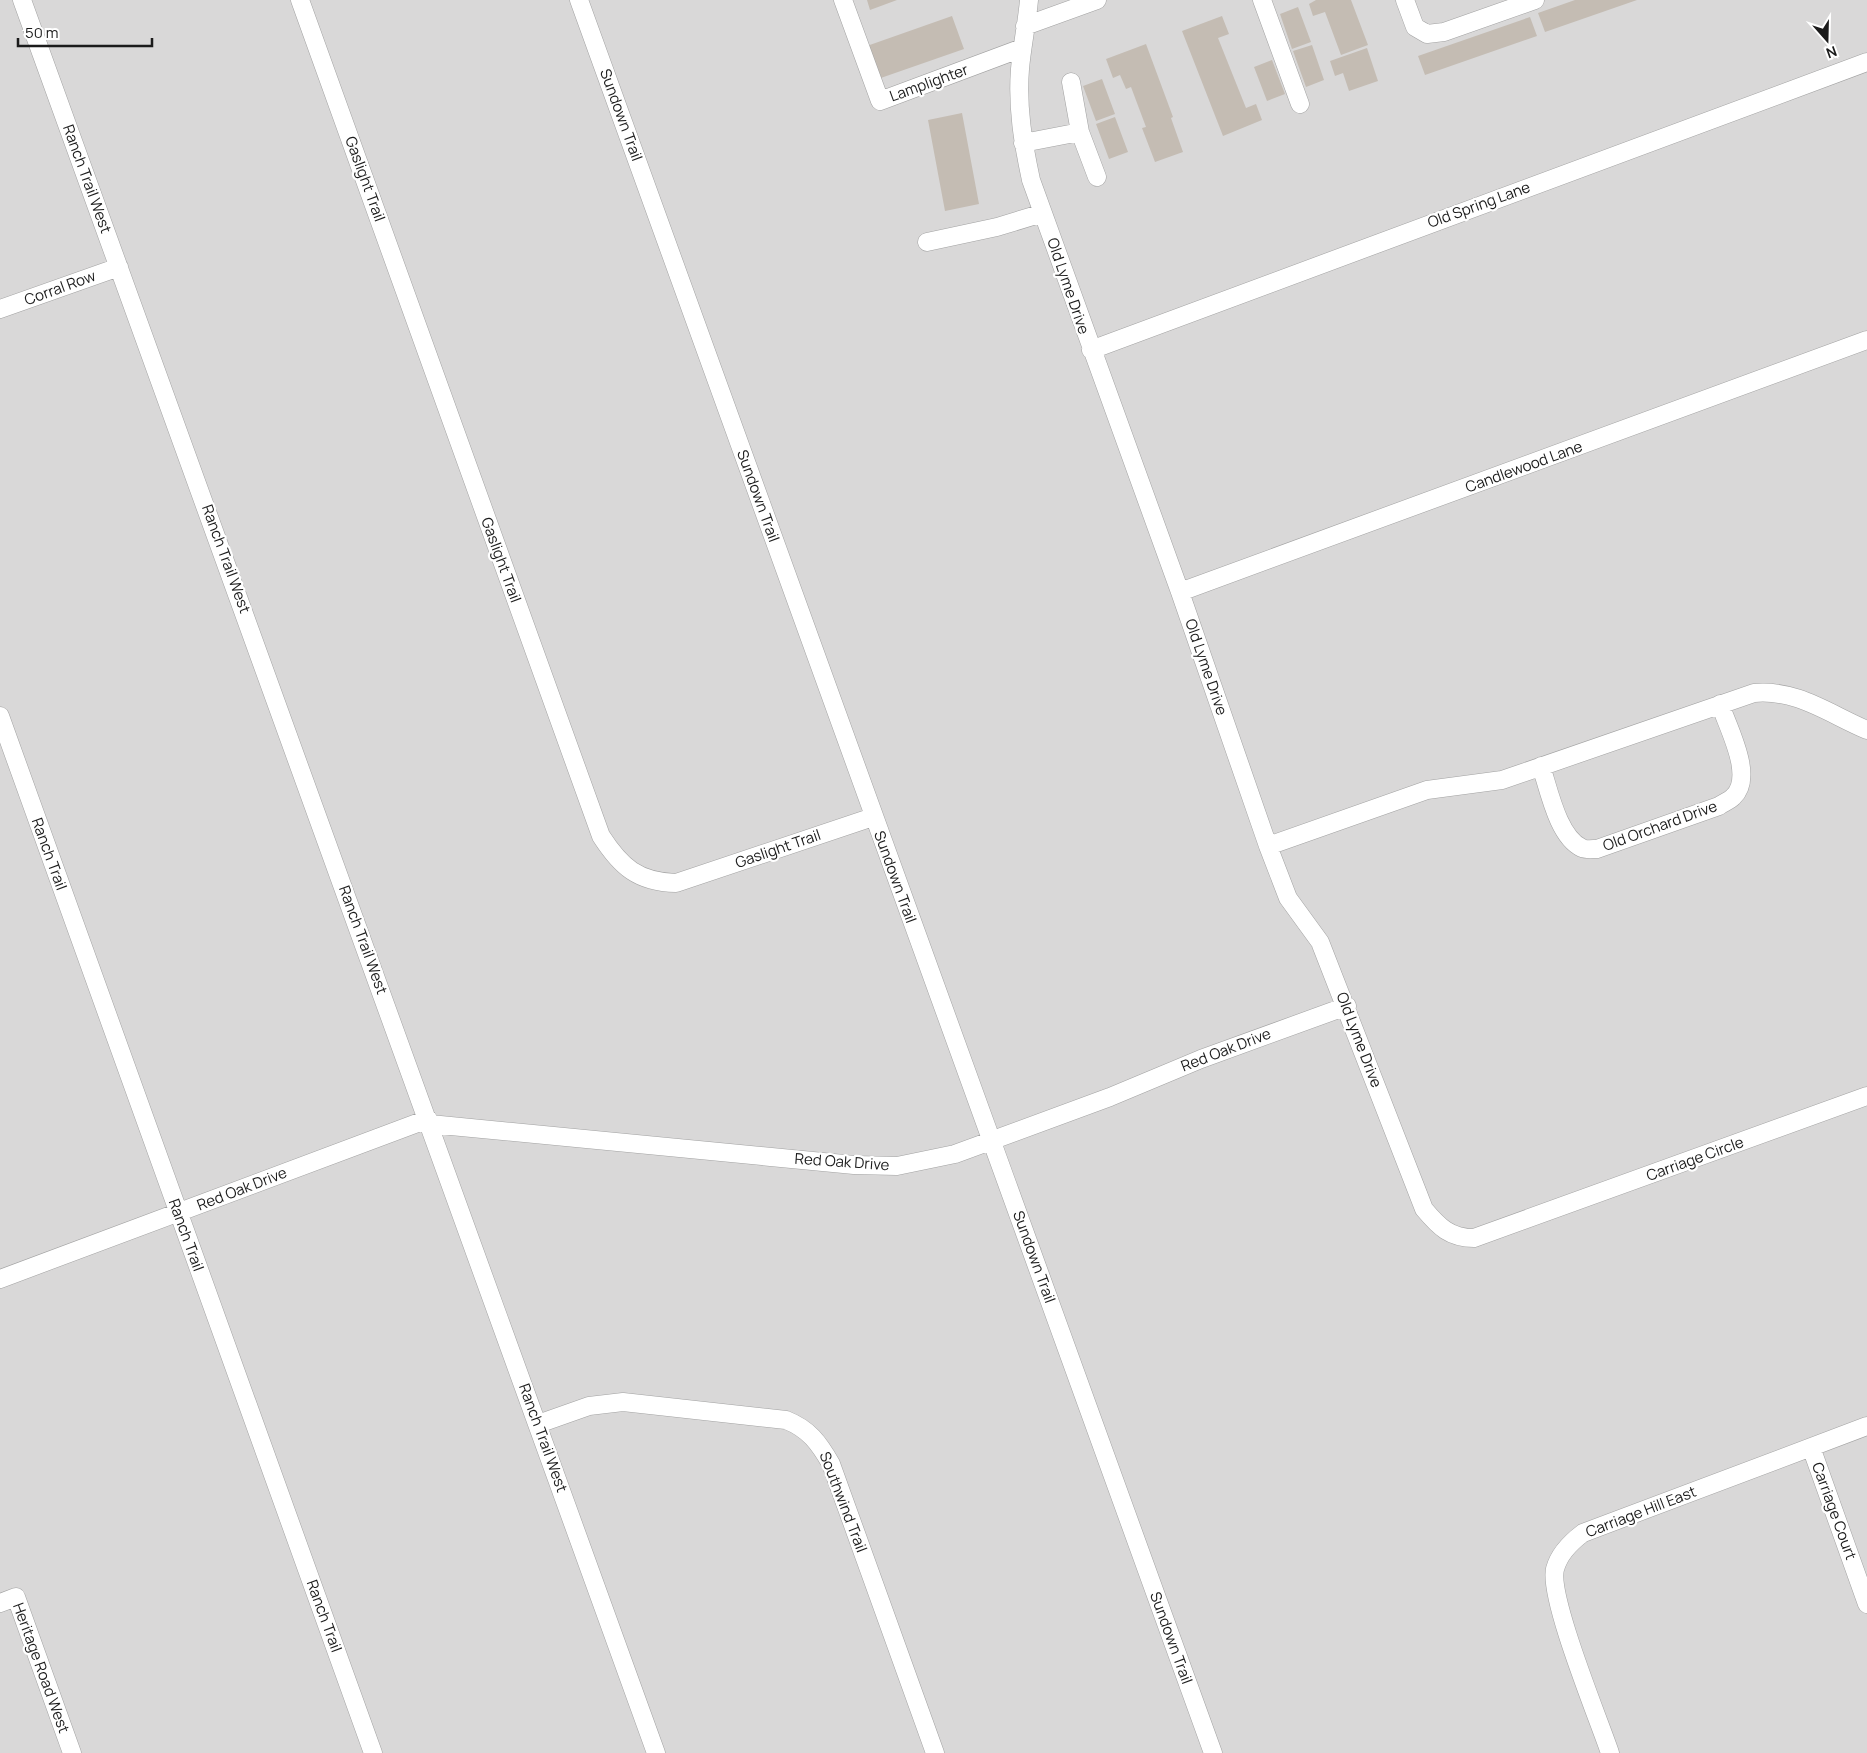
<svg xmlns="http://www.w3.org/2000/svg" width="1867" height="1753" viewBox="0 0 1867 1753" font-family="Manrope,sans-serif">
  <style>
    .residential { fill: #d9d8d8 }
    .building { fill: #c4bcb3 }
    .lines { fill: none; stroke-linecap: round; stroke-linejoin: round }
    .minor-casing { stroke: #a2a2a2; stroke-width: 19 }
    .minor { stroke: #fff; stroke-width: 18 }
    .labels { text-anchor: middle; stroke-width: 4.5; stroke-linejoin: round; paint-order: stroke }
    .street-label { font-size: 15px; fill: #1b1b1b; stroke: #fff }
  </style>
  <rect width="100%" height="100%" fill="#edeae0"/>
  <path class="residential" d="M0 0H1867V1753H0Z"/>
  <path class="building" d="M867 0H897L870 10Z
    M1316 0H1351L1368 45 1341 55 1325 12 1313 16 1309 4Z
    M1575 0H1637L1545 32 1538 13Z
    M1298 7 1311 42 1292 49 1280 14Z
    M952 16 964 49 875 80 864 47Z
    M1222 16 1229 34 1218 38 1246 108 1256 104 1262 120 1223 136 1182 31Z
    M1530 17 1537 36 1425 75 1418 56Z
    M1146 44 1173 117 1171 118 1183 152 1155 162 1142 128 1146 127 1131 87 1126 89 1120 75 1113 78 1106 59Z
    M1312 45 1324 80 1306 87 1293 51Z
    M1367 48 1378 81 1349 91 1343 73 1335 76 1330 61Z
    M1272 60 1285 94 1267 101 1254 67Z
    M1102 79 1115 114 1096 121 1083 86Z
    M962 113 979 204 945 211 928 120Z
    M1115 117 1128 152 1109 159 1096 124Z"/>
  <g class="lines">
    <g class="minor-casing">
      <path id="minor" d="M22 0 656 1753
        M300 0 601 836C621 867 638 882 676 883L873 817
        M579 0 1213 1753
        M843 0 880 101 1022 48
        M1029 0C1027 23 1022 46 1020 69 1017 107 1023 143 1031 180L1180 592 1268 846 1288 898 1320 942 1424 1209C1439 1227 1450 1238 1474 1238L1867 1096
        M1262 0 1300 104
        M1405 0 1415 27 1427 34 1444 32 1535 0
        M1025 26 1097 0
        M1071 82 1080 132
        M1023 143 1080 132 1097 177
        M927 242 997 227 1043 213
        M0 309 119 267
        M1091 350 1867 62
        M1180 592 1867 340
        M0 716 373 1753
        M1541 766C1549 790 1558 837 1582 848 1586 850 1593 849 1597 849L1719 806C1723 803 1729 801 1733 797 1755 777 1728 728 1720 704
        M1268 846 1427 790 1502 780 1754 693C1797 689 1829 714 1867 730
        M430 1124 854 1165 897 1166 955 1154 1110 1097 1201 1059 1347 1006
        M0 1279 428 1119
        M538 1424 589 1406 623 1402 786 1420C809 1429 819 1443 831 1464L935 1753
        M1811 1447 1867 1604
        M0 1603 16 1597 72 1753
        M1610 1753C1599 1720 1548 1597 1555 1569 1559 1554 1571 1542 1583 1533L1867 1426"/>
    </g>
    <use href="#minor" class="minor"/>
  </g>
  <g class="labels">
    <g class="street-label">
      <text transform="translate(929 83) rotate(-20)" y="5">Lamplighter</text>
      <text transform="translate(621 115) rotate(70)" y="5">Sundown Trail</text>
      <text transform="translate(87 179) rotate(70)" y="5">Ranch Trail West</text>
      <text transform="translate(365 179) rotate(70)" y="5">Gaslight Trail</text>
      <text transform="translate(1479 205) rotate(-20)" y="5">Old Spring Lane</text>
      <text transform="translate(1068 286) rotate(71)" y="5">Old Lyme Drive</text>
      <text transform="translate(60 288) rotate(-20)" y="5">Corral Row</text>
      <text transform="translate(1524 467) rotate(-20)" y="5">Candlewood Lane</text>
      <text transform="translate(758 496) rotate(70)" y="5">Sundown Trail</text>
      <text transform="translate(226 559) rotate(70)" y="5">Ranch Trail West</text>
      <text transform="translate(501 560) rotate(70)" y="5">Gaslight Trail</text>
      <text transform="translate(1206 667) rotate(71)" y="5">Old Lyme Drive</text>
      <text transform="translate(1660 826) rotate(-20)" y="5">Old Orchard Drive</text>
      <text transform="translate(778 849) rotate(-19)" y="5">Gaslight Trail</text>
      <text transform="translate(49 854) rotate(70)" y="5">Ranch Trail</text>
      <text transform="translate(895 877) rotate(70)" y="5">Sundown Trail</text>
      <text transform="translate(363 940) rotate(70)" y="5">Ranch Trail West</text>
      <text transform="translate(1359 1040) rotate(69)" y="5">Old Lyme Drive</text>
      <text transform="translate(1226 1050) rotate(-21)" y="5">Red Oak Drive</text>
      <text transform="translate(1695 1159) rotate(-20)" y="5">Carriage Circle</text>
      <text transform="translate(842 1162) rotate(4)" y="5">Red Oak Drive</text>
      <text transform="translate(242 1189) rotate(-21)" y="5">Red Oak Drive</text>
      <text transform="translate(186 1235) rotate(70)" y="5">Ranch Trail</text>
      <text transform="translate(1034 1257) rotate(70)" y="5">Sundown Trail</text>
      <text transform="translate(543 1438) rotate(70)" y="5">Ranch Trail West</text>
      <text transform="translate(843 1502) rotate(69)" y="5">Southwind Trail</text>
      <text transform="translate(1834 1511) rotate(70)" y="5">Carriage Court</text>
      <text transform="translate(1641 1512) rotate(-21)" y="5">Carriage Hill East</text>
      <text transform="translate(324 1616) rotate(70)" y="5">Ranch Trail</text>
      <text transform="translate(1171 1638) rotate(70)" y="5">Sundown Trail</text>
      <text transform="translate(41 1668) rotate(70)" y="5">Heritage Road West</text>
    </g>
  </g>
  <g transform="translate(1827 40) rotate(160)" stroke="#ffffff" stroke-width="4" paint-order="stroke">
  <path d="M0-4L9 19L0 12L-9 19Z" fill="#1b1b1b"/>
  <text y="-8" font-size="14" font-weight="bold" text-anchor="middle" fill="#1b1b1b">N</text>
  </g>
  <path d="M18 38v8h134v-8" fill="none" stroke="#1b1b1b" stroke-width="2.5"/>
  <text x="25" y="38" font-size="15" fill="#1b1b1b" stroke="#ffffff" stroke-width="4" paint-order="stroke">50 m</text>
</svg>
